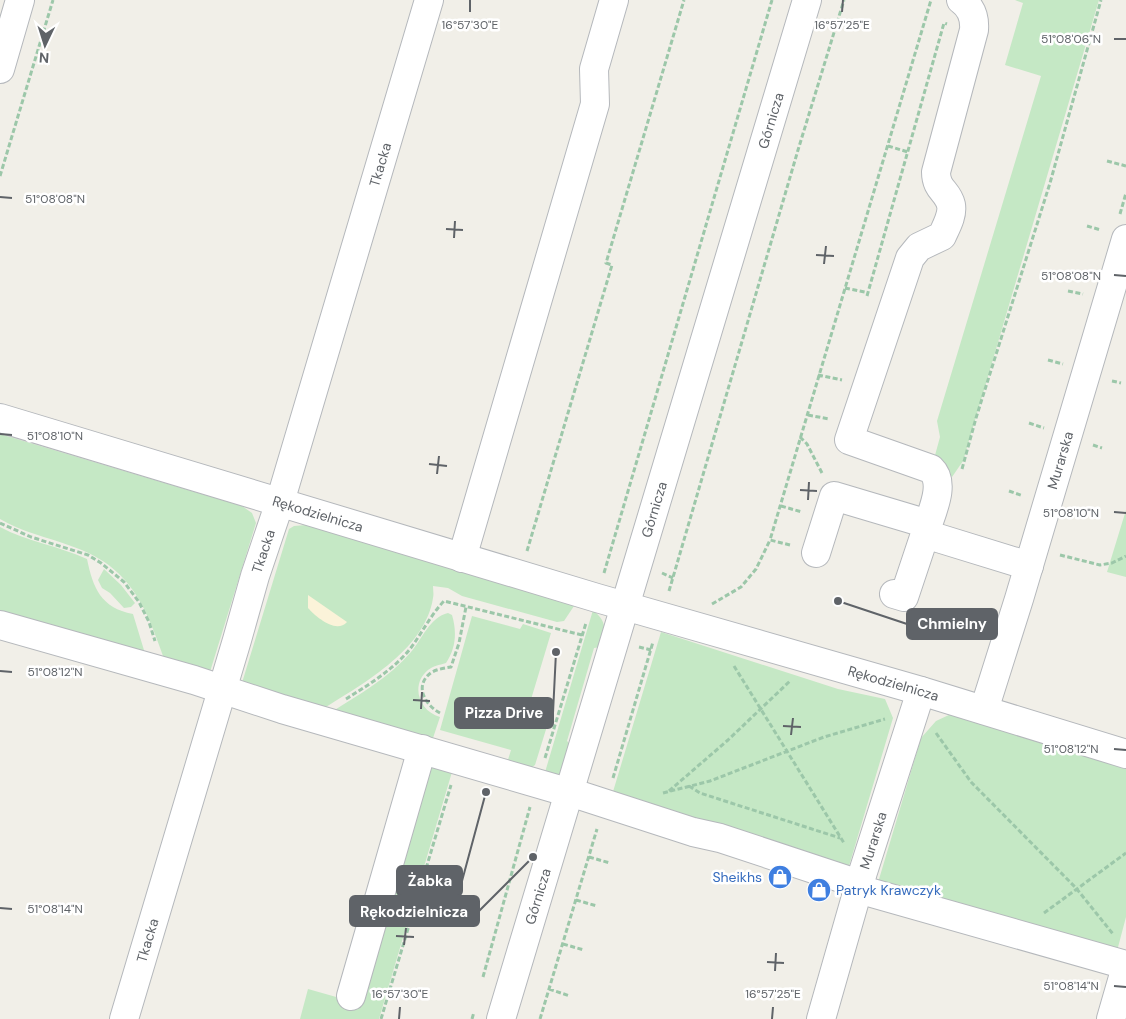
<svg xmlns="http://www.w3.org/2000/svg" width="1126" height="1019" viewBox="0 0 1126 1019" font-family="'DM Sans',sans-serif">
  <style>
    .green { fill: #c5e8c5 }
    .sand { fill: #fbf3d9 }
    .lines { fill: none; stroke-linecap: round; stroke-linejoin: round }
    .minor-casing { stroke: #b5b8bc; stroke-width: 30 }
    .path { stroke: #9cc7a9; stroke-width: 3; stroke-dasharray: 5 2.5; stroke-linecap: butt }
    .minor { stroke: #fff; stroke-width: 28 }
    .ticks { fill: none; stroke: #5f6368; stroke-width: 2 }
    .labels { text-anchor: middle; stroke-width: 5; stroke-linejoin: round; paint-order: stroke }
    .street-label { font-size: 14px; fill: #5f6368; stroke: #fff }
    .shop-label { font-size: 14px; fill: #366cbe; stroke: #fff; text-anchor: end }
    .ticks-label { font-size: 12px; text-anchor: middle; fill: #5f6368; stroke: #fff; stroke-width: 5; stroke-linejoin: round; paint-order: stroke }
    .leader { fill: none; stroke: #5f6368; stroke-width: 2 }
    .callout-dot { fill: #5f6368; stroke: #fff; stroke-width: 2 }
    .callout { fill: #5f6368; stroke: #5f6368; stroke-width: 2 }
    .callout-label { font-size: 15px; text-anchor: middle; font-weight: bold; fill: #fff }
  </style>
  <rect width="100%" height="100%" fill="#f1efe8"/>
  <path class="green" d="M1015 0H1099L963 461 952 477 934 459 940 437 937 421 1041 76 1005 65 1023 3Z
    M0 434 242 506 252 513 256 523 209 675 165 661C146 607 131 566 71 546 47 537 22 532 0 519Z
    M1126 510V577L1107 572Z
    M306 525 576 603 564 621 557 622 462 596 448 588 433 586C433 590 434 594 433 598 425 651 359 686 318 712L241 686 289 529 294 526Z
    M0 527C28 542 59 546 87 559 93 588 101 608 133 614L147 660 0 618Z
    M104 569 121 585 135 603 131 607 124 608 110 593 102 588 98 580Z
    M593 610C608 623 605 629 601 647L594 648 567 741 572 746 563 781 543 779Z
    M448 613 452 615C457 632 456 648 446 663 439 665 433 666 428 670 410 685 419 711 440 717L432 741 507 763 511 750 440 730 472 616 520 629 523 624 551 633 526 716 548 723 535 765 528 770 330 713C358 695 389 678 411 652 422 639 430 617 448 613Z
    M661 632 838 689 885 699 893 718 849 866 612 795Z
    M951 714 1126 769V917L1117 951 877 886 921 738 936 721Z
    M432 765 452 772 379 1019H300L308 989 361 1004Z"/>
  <path class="sand" d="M308 595 347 622C336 634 316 617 308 608Z"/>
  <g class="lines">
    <g class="minor-casing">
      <g id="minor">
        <path d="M961 0C971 7 975 17 974 30L936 172C936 190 948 191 951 205 953 215 946 227 942 236L919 247 910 258 849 440 931 469C947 484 930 515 925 534L1029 566"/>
        <path d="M0 69 20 0"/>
        <path id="s1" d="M0 418 597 598 921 691 1126 754"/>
        <path d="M816 553 834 496 928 524"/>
        <path d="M462 558 595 104 594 69 614 0"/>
        <path d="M894 594 904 597 925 534"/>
        <path d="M0 625 194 680 282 709 560 790"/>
        <path id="s2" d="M984 710 1019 599 1126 239"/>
        <path d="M582 796 693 832 720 838 859 884"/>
        <path d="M858 889 1126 965"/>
        <path d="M351 996 422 749"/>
        <path id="s3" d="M124 1019 237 640 255 576 280 502 429 0"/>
        <path id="s4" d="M501 1019 807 0"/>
        <path id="s5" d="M821 1019 863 872 921 691"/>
        <path d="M1111 1019 1126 967"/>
      </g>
    </g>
    <path class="path" d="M888 146 908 152
      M1107 161 1126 166
      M0 176 53 0
      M1120 214 1126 193
      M1087 226 1101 230
      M845 288 869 293
      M1068 291 1083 294
      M867 296 944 23 947 24
      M1048 360 1063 364
      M818 375 842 380
      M1112 381 1121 383
      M808 415 829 419
      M1029 423 1044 428
      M800 437 807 444 822 473
      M1093 445 1102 448
      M962 469 976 418 1050 183 1101 0
      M1009 491 1023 496
      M781 506 802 512
      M1073 511 1082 514
      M0 523 31 537 88 555 101 563 124 582 139 602 149 622 155 641
      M790 545 770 540 931 0
      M527 551 612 265 606 263 684 0
      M1060 555 1100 565 1112 563 1126 556
      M604 573 772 0
      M662 573 673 578
      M669 591 798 150 844 0
      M712 604 741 587 756 569 770 540
      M639 647 651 650
      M734 666 844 843
      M346 699C368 685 393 670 410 649 422 633 430 616 444 601L582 635
      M440 713C425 705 413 685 432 672 438 669 445 668 451 667L459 643 466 607
      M936 733 971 782 1076 888 1113 934
      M545 758 586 623
      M613 778 653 642
      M689 786 700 793 840 838
      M669 791 728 740 790 681
      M663 793 710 781 824 737 885 719
      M589 857 610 863
      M576 900 597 906
      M1044 913 1126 853
      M563 944 584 950
      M483 977 530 807
      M549 989 570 996
      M381 1019 451 785
      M472 1019 474 1012
      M540 1019 597 829"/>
    <use href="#minor" class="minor"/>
  </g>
  <path class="ticks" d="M470 12V0M842 12 843 0M1114 39H1126M0 197 12 198M446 229 463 230M454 238 455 221M816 255 834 256M824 264 826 246M1114 275 1126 276M0 434 12 435M429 464 447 466M437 474 439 456M800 490 817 491M808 500 809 482M1114 512 1126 513M0 671 12 672M413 700 430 701M421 709 422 692M783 726 801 727M791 735 793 718M1114 749 1126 750M0 908 12 909M396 936 414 937M404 945 406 928M767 962 784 963M775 971 776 953M1114 986 1126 987M399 1019 400 1007M772 1019 773 1007"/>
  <defs>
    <g id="shop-disc" transform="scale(1.25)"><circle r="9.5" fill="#3f7fe0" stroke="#fff"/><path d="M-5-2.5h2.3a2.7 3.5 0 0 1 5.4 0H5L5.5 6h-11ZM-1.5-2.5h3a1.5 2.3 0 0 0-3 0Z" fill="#fff"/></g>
  </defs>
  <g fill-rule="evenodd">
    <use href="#shop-disc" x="780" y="877"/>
    <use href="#shop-disc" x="819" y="890"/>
  </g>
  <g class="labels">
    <g class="street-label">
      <text dy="5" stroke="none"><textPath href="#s4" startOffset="938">Górnicza</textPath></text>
      <text dy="5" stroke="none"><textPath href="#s3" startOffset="892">Tkacka</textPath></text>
      <text dy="5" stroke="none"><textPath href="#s2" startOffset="261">Murarska</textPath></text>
      <text dy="5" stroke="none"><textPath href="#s4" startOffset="532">Górnicza</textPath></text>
      <text dy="5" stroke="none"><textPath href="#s1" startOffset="332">Rękodzielnicza</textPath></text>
      <text dy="5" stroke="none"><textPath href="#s3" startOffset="488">Tkacka</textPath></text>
      <text dy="5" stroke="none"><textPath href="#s1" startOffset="932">Rękodzielnicza</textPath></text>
      <text dy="5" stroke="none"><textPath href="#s5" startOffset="186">Murarska</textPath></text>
      <text dy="5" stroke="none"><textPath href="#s4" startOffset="128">Górnicza</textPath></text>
      <text dy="5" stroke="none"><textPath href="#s3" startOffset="82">Tkacka</textPath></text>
    </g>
    <g class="shop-label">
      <text x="762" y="882">Sheikhs</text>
      <text x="836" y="895" text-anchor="start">Patryk Krawczyk</text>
    </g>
  </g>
  <g class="ticks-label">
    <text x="470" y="29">16°57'30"E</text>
    <text x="842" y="29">16°57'25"E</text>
    <text x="1071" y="43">51°08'06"N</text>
    <text x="55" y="203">51°08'08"N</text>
    <text x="1071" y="280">51°08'08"N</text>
    <text x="55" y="440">51°08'10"N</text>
    <text x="1071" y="517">51°08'10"N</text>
    <text x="55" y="676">51°08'12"N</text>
    <text x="1071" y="753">51°08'12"N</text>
    <text x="55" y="913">51°08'14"N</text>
    <text x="1071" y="990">51°08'14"N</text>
    <text x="400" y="998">16°57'30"E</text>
    <text x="773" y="998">16°57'25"E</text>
  </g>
  <path class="leader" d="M838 601L907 624M556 652L553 713M486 792L462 881M533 857L479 911"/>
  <g class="callout-dot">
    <circle cx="838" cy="601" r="5"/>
    <circle cx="556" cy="652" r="5"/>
    <circle cx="486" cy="792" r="5"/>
    <circle cx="533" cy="857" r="5"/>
  </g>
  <g class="callout">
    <rect x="907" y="609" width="90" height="30" rx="5"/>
    <rect x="455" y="698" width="98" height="30" rx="5"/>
    <rect x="397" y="866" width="65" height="30" rx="5"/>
    <rect x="350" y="896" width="129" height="30" rx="5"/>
  </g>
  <g class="callout-label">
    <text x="952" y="629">Chmielny</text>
    <text x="504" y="718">Pizza Drive</text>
    <text x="430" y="886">Żabka</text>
    <text x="414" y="917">Rękodzielnicza</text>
  </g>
  <g transform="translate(45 45) rotate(184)" stroke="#ffffff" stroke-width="4" paint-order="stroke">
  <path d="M0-4L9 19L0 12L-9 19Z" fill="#5f6368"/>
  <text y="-8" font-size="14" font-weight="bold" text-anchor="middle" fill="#5f6368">N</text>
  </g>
</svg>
